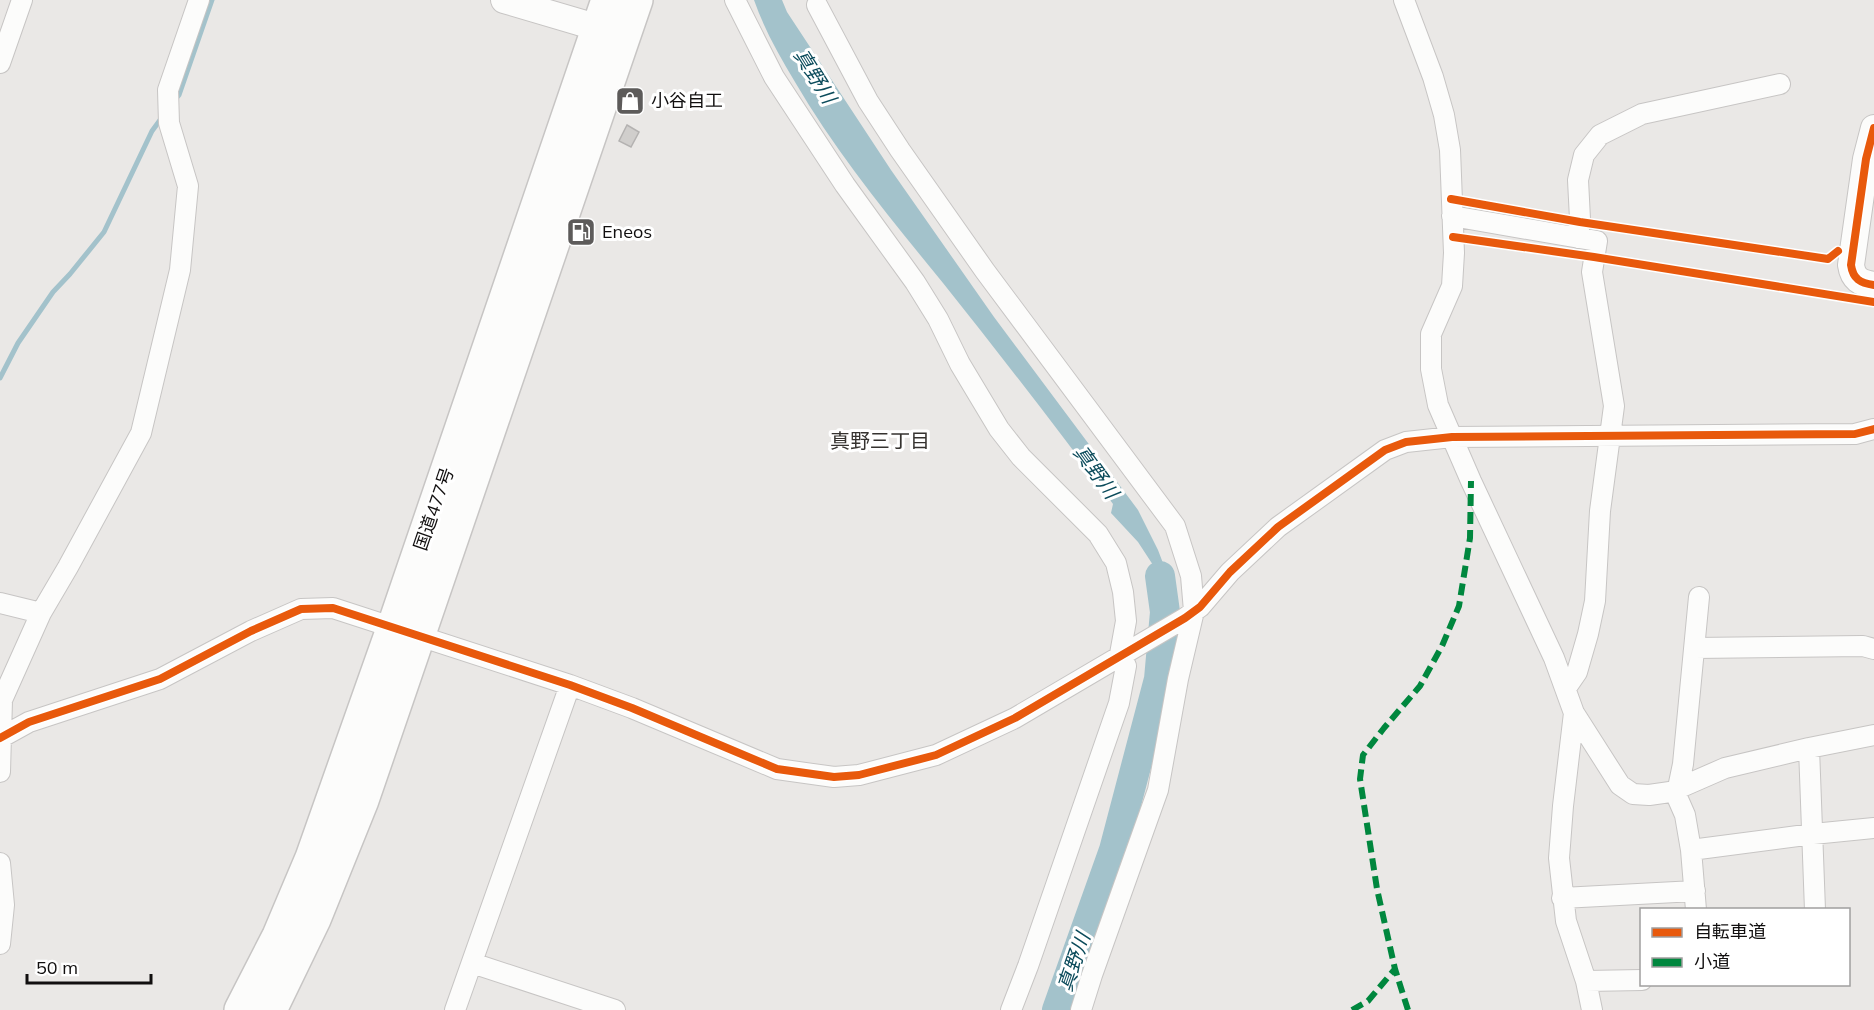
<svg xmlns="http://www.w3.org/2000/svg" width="1874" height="1010" viewBox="0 0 1874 1010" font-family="Mulish,'Noto Sans JP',sans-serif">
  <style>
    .water { fill: #a3c2cb }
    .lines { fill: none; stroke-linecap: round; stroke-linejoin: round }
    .stream { stroke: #a3c2cb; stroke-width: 5 }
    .river { stroke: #a3c2cb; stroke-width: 30 }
    .building { fill: #d0cecc; stroke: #b4b2b1; stroke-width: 1.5 }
    .minor-casing { stroke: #c7c5c4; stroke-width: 22 }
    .tertiary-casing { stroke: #c7c5c4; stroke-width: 28 }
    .trunk-casing { stroke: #c7c5c4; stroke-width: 36 }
    .minor { stroke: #fcfcfb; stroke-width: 20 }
    .tertiary { stroke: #fcfcfb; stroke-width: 26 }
    .trunk { stroke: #fcfcfb; stroke-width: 33 }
    .quiet { stroke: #00873e; stroke-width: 6; stroke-dasharray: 12 6; stroke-linecap: butt }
    .cycleway-casing { stroke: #fff; stroke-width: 11 }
    .cycleway { stroke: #e8590c; stroke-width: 8 }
    .labels { text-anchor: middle; stroke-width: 6; stroke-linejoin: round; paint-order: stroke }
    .poi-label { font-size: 18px; fill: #110f0f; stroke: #fff; text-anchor: start }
    .street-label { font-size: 18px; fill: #110f0f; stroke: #fff }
    .water-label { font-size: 20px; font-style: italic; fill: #0b4b5b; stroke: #fff }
    .neighbourhood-label { font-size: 20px; fill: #35322f; stroke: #fff }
  </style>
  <rect width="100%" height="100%" fill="#eae8e6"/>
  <path class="water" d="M754 0H782L787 12 891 170 994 317 1138 510 1158 550 1166 571 1170 615 1161 620 1153 565 1138 542 1111 513 1113 504C1058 429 1001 356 943 283 890 218 837 154 795 82 779 55 764 29 754 0Z"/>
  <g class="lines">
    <path class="stream" d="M174 101 179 95 212 0
      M0 378 18 343 53 292 70 274 104 232 152 131 163 116"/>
    <path class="river" d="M1057 1010 1114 850 1159 679 1165 612 1160 576"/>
  </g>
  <path class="building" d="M627 125 639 132 631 147 619 141Z"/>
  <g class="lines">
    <g class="minor-casing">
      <path id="minor" d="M735 0 774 77 845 185 915 282 938 319 960 364 999 429 1021 457 1098 534 1116 563 1123 592 1126 621 1120 654 1126 666 1119 703 1028 966 1011 1010
        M1404 0 1433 77 1444 115 1450 150 1454 253 1452 286 1431 334V369L1438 405 1471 481 1554 658 1574 713 1620 785 1633 794 1649 795 1670 792 1725 768 1809 748 1874 735
        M817 5 868 101 900 150 985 271 1175 526 1191 576 1194 611 1178 679 1158 790 1092 975 1081 1010
        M0 63 22 0
        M1452 216 1597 241 1592 272 1614 406 1600 511 1595 601 1588 634 1577 672 1566 688
        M1578 238 1580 219 1578 180 1584 155 1600 135 1642 114 1780 84
        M0 603 41 613
        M1695 648 1863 646 1874 649
        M1574 713 1563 806 1559 858 1566 921 1586 981 1592 1010
        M0 738 29 722 160 679 251 631 301 609 333 608 570 685 632 708 777 769 834 777 859 775 936 755 1015 718 1185 618 1200 607 1230 572 1278 527 1385 450 1406 442 1452 437 1855 434 1874 429
        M1809 748 1815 910
        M0 772 2 700 41 613 68 567 141 433 180 270 188 186 169 123 168 90 199 0
        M1678 788 1683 764 1699 597
        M1674 790 1685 815 1691 850 1696 910
        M1691 850 1813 834 1874 828
        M0 863 4 905 0 944
        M1562 898 1695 891
        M472 963 615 1010
        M1586 981 1642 980
        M455 1010 570 685"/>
    </g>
    <g class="tertiary-casing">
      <path id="tertiary" d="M504 0 616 33
        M1874 128 1866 159 1851 265C1853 279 1860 283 1874 285"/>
    </g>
    <g class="trunk-casing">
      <path id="trunk" d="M241 1010 279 936 312 858 393 629 608 0
        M270 1010 314 919 362 800 636 0"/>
    </g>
    <use href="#minor" class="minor"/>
    <use href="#tertiary" class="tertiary"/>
    <use href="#trunk" class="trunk"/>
    <path class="quiet" d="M1352 1010 1368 1001 1395 969
      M1408 1010 1395 969 1377 889 1360 779 1363 755 1384 728 1420 686 1442 646 1459 606 1470 538 1471 481"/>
    <g class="cycleway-casing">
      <path id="cycleway" d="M1874 128 1866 159 1851 265C1853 279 1860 283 1874 285
        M1451 199 1580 222 1828 259 1838 251
        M1453 237 1594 257 1874 302
        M0 738 29 722 160 679 251 631 301 609 333 608 570 685 632 708 777 769 834 777 859 775 936 755 1015 718 1185 618 1200 607 1230 572 1278 527 1385 450 1406 442 1452 437 1855 434 1874 429"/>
    </g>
    <use href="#cycleway" class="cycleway"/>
  </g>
  <defs>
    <g id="shop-square" transform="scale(1.5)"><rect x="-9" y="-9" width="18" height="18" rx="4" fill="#5d5b5a" stroke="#fff"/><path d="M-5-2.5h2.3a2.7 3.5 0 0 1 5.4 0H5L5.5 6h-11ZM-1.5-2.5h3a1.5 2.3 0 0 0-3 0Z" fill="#fff"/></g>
    <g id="fuel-square" transform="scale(1.5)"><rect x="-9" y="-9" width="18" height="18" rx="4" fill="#5d5b5a" stroke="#fff"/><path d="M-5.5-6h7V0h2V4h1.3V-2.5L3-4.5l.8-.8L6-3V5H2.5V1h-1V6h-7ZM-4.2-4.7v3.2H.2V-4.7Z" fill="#fff"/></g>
  </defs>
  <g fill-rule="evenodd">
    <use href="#shop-square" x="630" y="101"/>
    <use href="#fuel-square" x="581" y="232"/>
  </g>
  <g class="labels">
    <g class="poi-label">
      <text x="651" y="107">小谷自工</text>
      <text x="602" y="238">Eneos</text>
    </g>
    <g class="street-label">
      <text transform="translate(434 509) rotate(-71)" y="6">国道477号</text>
    </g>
    <g class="water-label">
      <text transform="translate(815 76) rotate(58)" y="7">真野川</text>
      <text transform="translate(1096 472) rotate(54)" y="7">真野川</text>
      <text transform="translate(1074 962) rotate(-71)" y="7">真野川</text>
    </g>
    <g class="neighbourhood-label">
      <text x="880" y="448">真野三丁目</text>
    </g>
  </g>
  <rect x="1640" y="908" width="210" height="78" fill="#ffffff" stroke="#a09f9f" stroke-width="1.5"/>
  <rect x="1652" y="928" width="30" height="9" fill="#e8590c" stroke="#a09f9f" stroke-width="1.5"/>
  <text x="1694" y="938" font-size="18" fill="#110f0f">自転車道</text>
  <rect x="1652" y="958" width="30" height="9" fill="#00873e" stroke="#a09f9f" stroke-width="1.5"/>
  <text x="1694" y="968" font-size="18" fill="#110f0f">小道</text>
  <path d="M27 974v9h124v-9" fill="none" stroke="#110f0f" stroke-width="3"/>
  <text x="36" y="974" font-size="18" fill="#110f0f" stroke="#ffffff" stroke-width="4.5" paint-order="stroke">50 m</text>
</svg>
